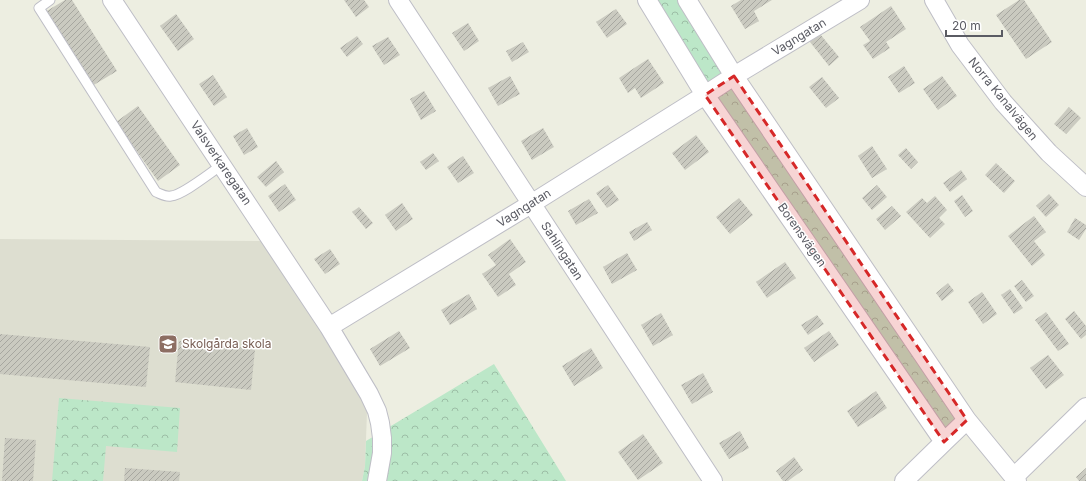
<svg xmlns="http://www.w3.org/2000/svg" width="1086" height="481" viewBox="0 0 1086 481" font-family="Inter,sans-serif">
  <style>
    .education { fill: #ddded0 }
    .forest { fill: url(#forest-crowns) }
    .building { fill: url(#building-hatch) }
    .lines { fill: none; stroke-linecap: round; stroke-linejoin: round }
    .service-casing { stroke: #bebec6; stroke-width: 11 }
    .minor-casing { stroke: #bebec6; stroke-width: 20 }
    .service { stroke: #fff; stroke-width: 9 }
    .minor { stroke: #fff; stroke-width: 18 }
    .marked { fill: #d62828; fill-opacity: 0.2; stroke: #d62828; stroke-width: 3; stroke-dasharray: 8 5; stroke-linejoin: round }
    .labels { text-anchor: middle; stroke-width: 3; stroke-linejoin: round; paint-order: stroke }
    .street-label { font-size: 12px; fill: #5a5b63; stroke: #fff }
    .education-label { font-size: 12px; fill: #785e54; stroke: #fff; text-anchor: start }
  </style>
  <defs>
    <pattern id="forest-crowns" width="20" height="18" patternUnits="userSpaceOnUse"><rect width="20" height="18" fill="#bce7c8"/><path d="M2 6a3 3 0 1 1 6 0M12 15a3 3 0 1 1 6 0" fill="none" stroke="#9cbea6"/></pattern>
    <pattern id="building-hatch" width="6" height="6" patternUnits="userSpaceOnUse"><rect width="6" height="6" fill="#cacac0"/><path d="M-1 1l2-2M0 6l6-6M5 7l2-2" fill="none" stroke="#a7a7a0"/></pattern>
  </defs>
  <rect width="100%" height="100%" fill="#edeee1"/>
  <path class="education" d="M0 239 265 241 351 367 367 412 365 466 362 481H0Z"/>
  <path class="forest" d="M642 0H685L964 420 947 437Z
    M494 364 566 481H362L365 466 366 441Z
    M59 398 180 408 177 452 106 446 103 481H52Z"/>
  <path class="building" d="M65 0H72L117 71 92 86 45 12Z
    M344 0H364L369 7 356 17Z
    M741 0H772L754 11 759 21 745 29 731 6Z
    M1019 0H1024L1052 42 1026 59 996 15Z
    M891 6 906 29 886 42 890 48 873 59 863 45 870 41 860 27Z
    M616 9 627 24 607 38 596 22Z
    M176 14 194 39 178 51 160 26Z
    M468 23 479 41 464 51 452 33Z
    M820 34 839 57 829 66 810 42Z
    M357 36 363 44 347 57 340 48Z
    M388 37 400 55 384 65 372 46Z
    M523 42 529 52 512 62 506 51Z
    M648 59 664 83 641 98 635 88 628 93 619 78Z
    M904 66 915 83 899 93 888 77Z
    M213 75 227 97 214 106 199 84Z
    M510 76 520 94 498 106 488 88Z
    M942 76 957 96 938 110 923 89Z
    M822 77 839 98 826 108 809 87Z
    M424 91 436 111 421 120 410 99Z
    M138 106 180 165 158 181 116 122Z
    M1069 107 1081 118 1066 134 1054 124Z
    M247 128 258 147 244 155 233 136Z
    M543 128 554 147 532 160 521 141Z
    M696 135 709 152 685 170 672 153Z
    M872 146 887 169 872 178 858 156Z
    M906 148 918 162 911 169 898 155Z
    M433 153 439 161 426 170 420 162Z
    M463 156 474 173 458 183 447 167Z
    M276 161 284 172 266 187 257 177Z
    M996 163 1015 181 1004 193 985 175Z
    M961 170 967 179 950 192 943 183Z
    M285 184 296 200 279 212 268 196Z
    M608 185 619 200 607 208 596 193Z
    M877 185 887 197 872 210 862 198Z
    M1049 194 1059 205 1046 217 1036 206Z
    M962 195 973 211 965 217 954 201Z
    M935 196 947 210 939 218 945 224 930 238 906 212 922 198 927 203Z
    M739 198 753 215 730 234 716 217Z
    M589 199 598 213 576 225 568 211Z
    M402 203 413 219 396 231 385 215Z
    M892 206 901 216 885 230 876 219Z
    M359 207 373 223 366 229 352 212Z
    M1034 216 1046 232 1034 241 1045 255 1032 266 1008 236Z
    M1075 218 1086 225V229L1079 240 1067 232Z
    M647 222 652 230 634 241 629 232Z
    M510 239 526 262 509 274 516 285 498 297 482 274 496 265 488 255Z
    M330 249 340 264 325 274 314 259Z
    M627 253 637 270 612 284 603 267Z
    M785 262 796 278 767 298 756 282Z
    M1022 280 1034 296 1026 302 1014 286Z
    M948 283 954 291 942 301 936 293Z
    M1010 289 1023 308 1014 314 1001 295Z
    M982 292 997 314 983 324 968 302Z
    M469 294 477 309 450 325 441 310Z
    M1074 311 1086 326V335L1081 339 1065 319Z
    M1046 312 1069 344 1058 351 1035 320Z
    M661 313 673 335 653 346 641 325Z
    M817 315 824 324 808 335 801 325Z
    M399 331 410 348 380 366 370 349Z
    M829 331 839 345 814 362 804 348Z
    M0 334 150 347 146 387 0 374Z
    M179 341 255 349 251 390 175 382Z
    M591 348 603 368 574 386 562 366Z
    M1048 355 1064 375 1046 389 1030 368Z
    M703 373 713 392 692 404 681 385Z
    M876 391 887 408 858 427 847 411Z
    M740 431 749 448 729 459 719 443Z
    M643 434 663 463 638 480 618 452Z
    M5 438 36 440 33 481H2Z
    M794 457 803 470 788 481H783L776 471Z
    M125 468 180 472 179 481H124Z
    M1086 468V481H1079L1076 477Z"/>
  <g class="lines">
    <g class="service-casing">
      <path id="service" d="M50 0 39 8 156 192C161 194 165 197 171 196 183 195 211 172 222 165"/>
    </g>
    <g class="minor-casing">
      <path id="minor" d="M112 0 329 327 369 394 377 411 380 423 382 438V453L377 481
        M398 0 713 481
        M647 0 705 95 944 442 967 420
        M687 0 734 76 967 420 1017 481
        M934 0 960 45 1003 102 1049 153 1086 187
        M329 327 531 204 705 95 734 76 860 0
        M1014 477 1086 407
        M904 481 944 442"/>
    </g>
    <use href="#service" class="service"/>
    <use href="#minor" class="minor"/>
  </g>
  <path class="marked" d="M734 76 967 420 944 442 705 95Z"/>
  <defs>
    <g id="school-square" transform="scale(1)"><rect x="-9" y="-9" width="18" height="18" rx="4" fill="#8d6e63" stroke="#fff"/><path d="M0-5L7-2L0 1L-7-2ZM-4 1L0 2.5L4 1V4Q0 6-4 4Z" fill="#fff"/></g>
  </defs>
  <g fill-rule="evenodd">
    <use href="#school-square" x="168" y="344"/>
  </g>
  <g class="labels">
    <g class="street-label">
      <text transform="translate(799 37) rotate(-31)" y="4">Vagngatan</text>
      <text transform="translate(1003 99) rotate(51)" y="4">Norra Kanalvägen</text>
      <text transform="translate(221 163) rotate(56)" y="4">Valsverkaregatan</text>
      <text transform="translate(524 208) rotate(-32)" y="4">Vagngatan</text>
      <text transform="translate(802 235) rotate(55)" y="4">Borensvägen</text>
      <text transform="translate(562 251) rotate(57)" y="4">Sahlingatan</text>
    </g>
    <g class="education-label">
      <text x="182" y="348">Skolgårda skola</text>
    </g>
  </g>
  <path d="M946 30v6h56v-6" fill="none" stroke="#5a5b63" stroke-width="2"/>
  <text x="952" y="30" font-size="12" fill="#5a5b63" stroke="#ffffff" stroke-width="3" paint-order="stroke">20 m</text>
</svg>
